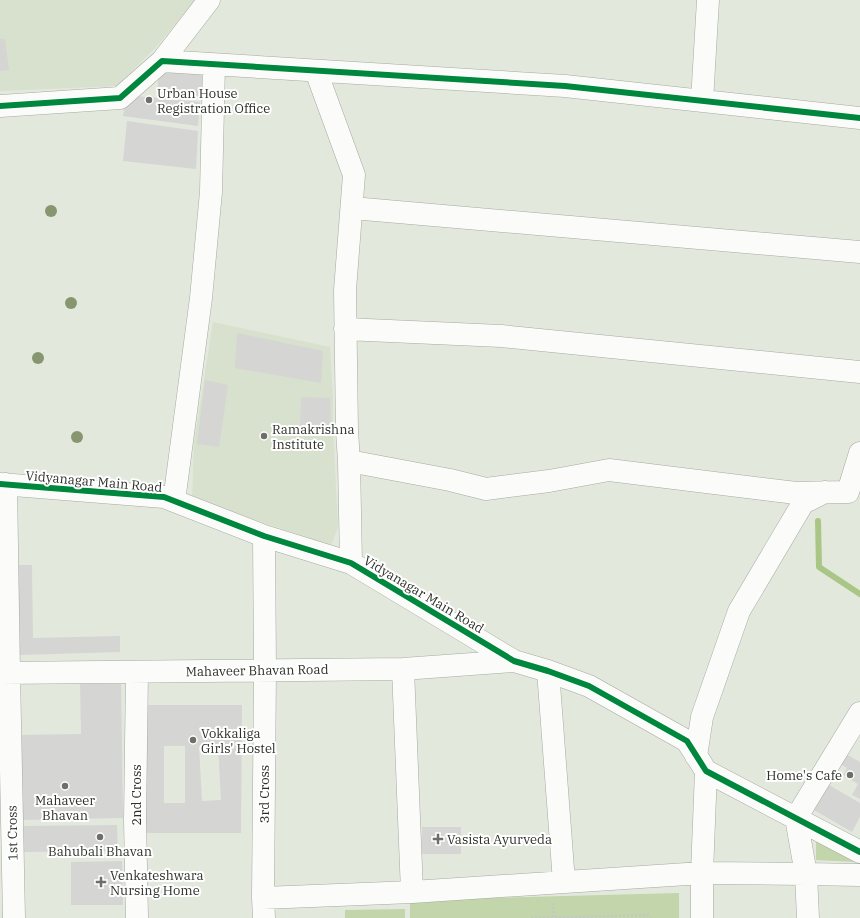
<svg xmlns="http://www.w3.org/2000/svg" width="860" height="918" viewBox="0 0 860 918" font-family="'IBM Plex Serif',serif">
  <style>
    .built { fill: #d8e0ce }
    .green { fill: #c2d5ab }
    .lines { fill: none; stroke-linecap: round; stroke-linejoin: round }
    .stream { stroke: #aac686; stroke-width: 6 }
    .building { fill: #d5d5d4; fill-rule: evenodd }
    .street-casing { stroke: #a5a9a1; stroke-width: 23 }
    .path { stroke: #c5c7c2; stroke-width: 2.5; stroke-dasharray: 2 2; stroke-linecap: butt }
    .street { stroke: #fbfcfa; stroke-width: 22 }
    .cycleway-casing { stroke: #fff; stroke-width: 8 }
    .cycleway { stroke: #00873e; stroke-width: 6 }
    .tree { fill: #87966e }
    .poi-dot { fill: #6d7068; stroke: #fff; stroke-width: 1.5 }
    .labels { text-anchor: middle; stroke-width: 4; stroke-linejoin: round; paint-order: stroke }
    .poi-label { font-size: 13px; fill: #2d3029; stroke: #fff; text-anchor: start }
    .street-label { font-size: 13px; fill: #2d3029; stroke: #fff }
  </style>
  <rect width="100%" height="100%" fill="#e3e8dd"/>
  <path class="built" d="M0 0H195L157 46 117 86 0 91Z
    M213 322 330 347 333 398V429L338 527 331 545 192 499 194 443Z"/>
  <path class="green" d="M816 841 856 862 816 860Z
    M679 893V918H410V900Z
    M405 909V918H345V910Z"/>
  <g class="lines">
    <path class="stream" d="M818 521 819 567 860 594"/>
  </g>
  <path class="building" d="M0 39H5L9 70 0 71Z
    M159 71 203 73 202 99 157 95Z
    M136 96 200 102 198 126 123 116 126 98Z
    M127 121 198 131 196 169 123 161Z
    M237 333 323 351 321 383 235 368Z
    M205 380 228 385 219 447 197 444Z
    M301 397 330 398 331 431 300 427Z
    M18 565H32L33 638 120 636V652L20 655Z
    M80 684H121L123 818 21 820 19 735 81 734Z
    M146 705H242L241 833H146ZM218 745 221 800 202 801 199 746ZM164 746H185V803H164Z
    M846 754 860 762V799L852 795 858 784 843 775 847 768 840 764Z
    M829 785 860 803V817L852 832 814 810Z
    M117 825 118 851 21 852 20 826Z
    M422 827H461V854H422Z
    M122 861 123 905H71V862Z"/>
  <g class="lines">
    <g class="street-casing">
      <path id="street" d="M162 61 209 0
        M316 71 354 175 345 290 347 431 349 461 351 563
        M702 101 708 0
        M0 106 120 98 162 61 565 86 860 118
        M352 208 860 252
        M345 329 501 336 860 372
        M349 461 450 480 486 489 549 481 609 470 796 493 848 492 860 453
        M0 484 164 497 264 536 351 563 514 661 548 671 589 686 687 741 706 771 860 852
        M6 484 9 673 14 918
        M174 501 201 298 211 192 214 65
        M264 536 265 670 263 898 264 918
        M403 669 412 892
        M548 671 564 882
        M137 672 135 820 137 918
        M0 673 403 669 514 661
        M696 756 702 717 739 611 803 503 825 492
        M796 818 860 713
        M796 818 806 874 808 918
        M263 898 412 892 702 873 806 874 860 875
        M702 918V873L706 771"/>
    </g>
    <path class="path" d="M553 903 554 918
      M531 918 647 915 651 918"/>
    <use href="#street" class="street"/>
    <g class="cycleway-casing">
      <path id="cycleway" d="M0 106 120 98 162 61 565 86 860 118
        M0 484 164 497 264 536 351 563 514 661 548 671 589 686 687 741 706 771 860 852"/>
    </g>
    <use href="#cycleway" class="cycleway"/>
  </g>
  <g class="tree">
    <circle cx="51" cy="211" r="6"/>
    <circle cx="71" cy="303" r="6"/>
    <circle cx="38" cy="358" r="6"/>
    <circle cx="77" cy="437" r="6"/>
  </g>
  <g class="poi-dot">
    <circle cx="149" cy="100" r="4"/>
    <circle cx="264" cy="436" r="4"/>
    <circle cx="193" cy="740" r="4"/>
    <circle cx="850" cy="775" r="4"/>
    <circle cx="65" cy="786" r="4"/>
    <circle cx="100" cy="837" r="4"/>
    <path d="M436 833h4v4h4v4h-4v4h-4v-4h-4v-4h4z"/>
    <path d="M99 876h4v4h4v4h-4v4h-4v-4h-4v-4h4z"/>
  </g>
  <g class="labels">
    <g class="poi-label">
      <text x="157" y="98">Urban House<tspan x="157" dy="15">Registration Office</tspan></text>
      <text x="272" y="434">Ramakrishna<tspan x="272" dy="15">Institute</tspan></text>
      <text x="201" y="738">Vokkaliga<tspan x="201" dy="15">Girls' Hostel</tspan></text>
      <text x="842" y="780" text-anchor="end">Home's Cafe</text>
      <text x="65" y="805" text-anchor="middle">Mahaveer<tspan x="65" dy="15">Bhavan</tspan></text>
      <text x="447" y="844">Vasista Ayurveda</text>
      <text x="100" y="856" text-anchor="middle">Bahubali Bhavan</text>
      <text x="110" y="880">Venkateshwara<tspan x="110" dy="15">Nursing Home</tspan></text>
    </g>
    <g class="street-label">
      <text transform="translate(94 481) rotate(5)" y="5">Vidyanagar Main Road</text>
      <text transform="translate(424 594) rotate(31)" y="5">Vidyanagar Main Road</text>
      <text transform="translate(257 670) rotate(-1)" y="5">Mahaveer Bhavan Road</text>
      <text transform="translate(264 794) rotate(-90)" y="5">3rd Cross</text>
      <text transform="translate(136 795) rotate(-90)" y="5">2nd Cross</text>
      <text transform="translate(12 833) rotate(-91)" y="5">1st Cross</text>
    </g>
  </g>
</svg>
